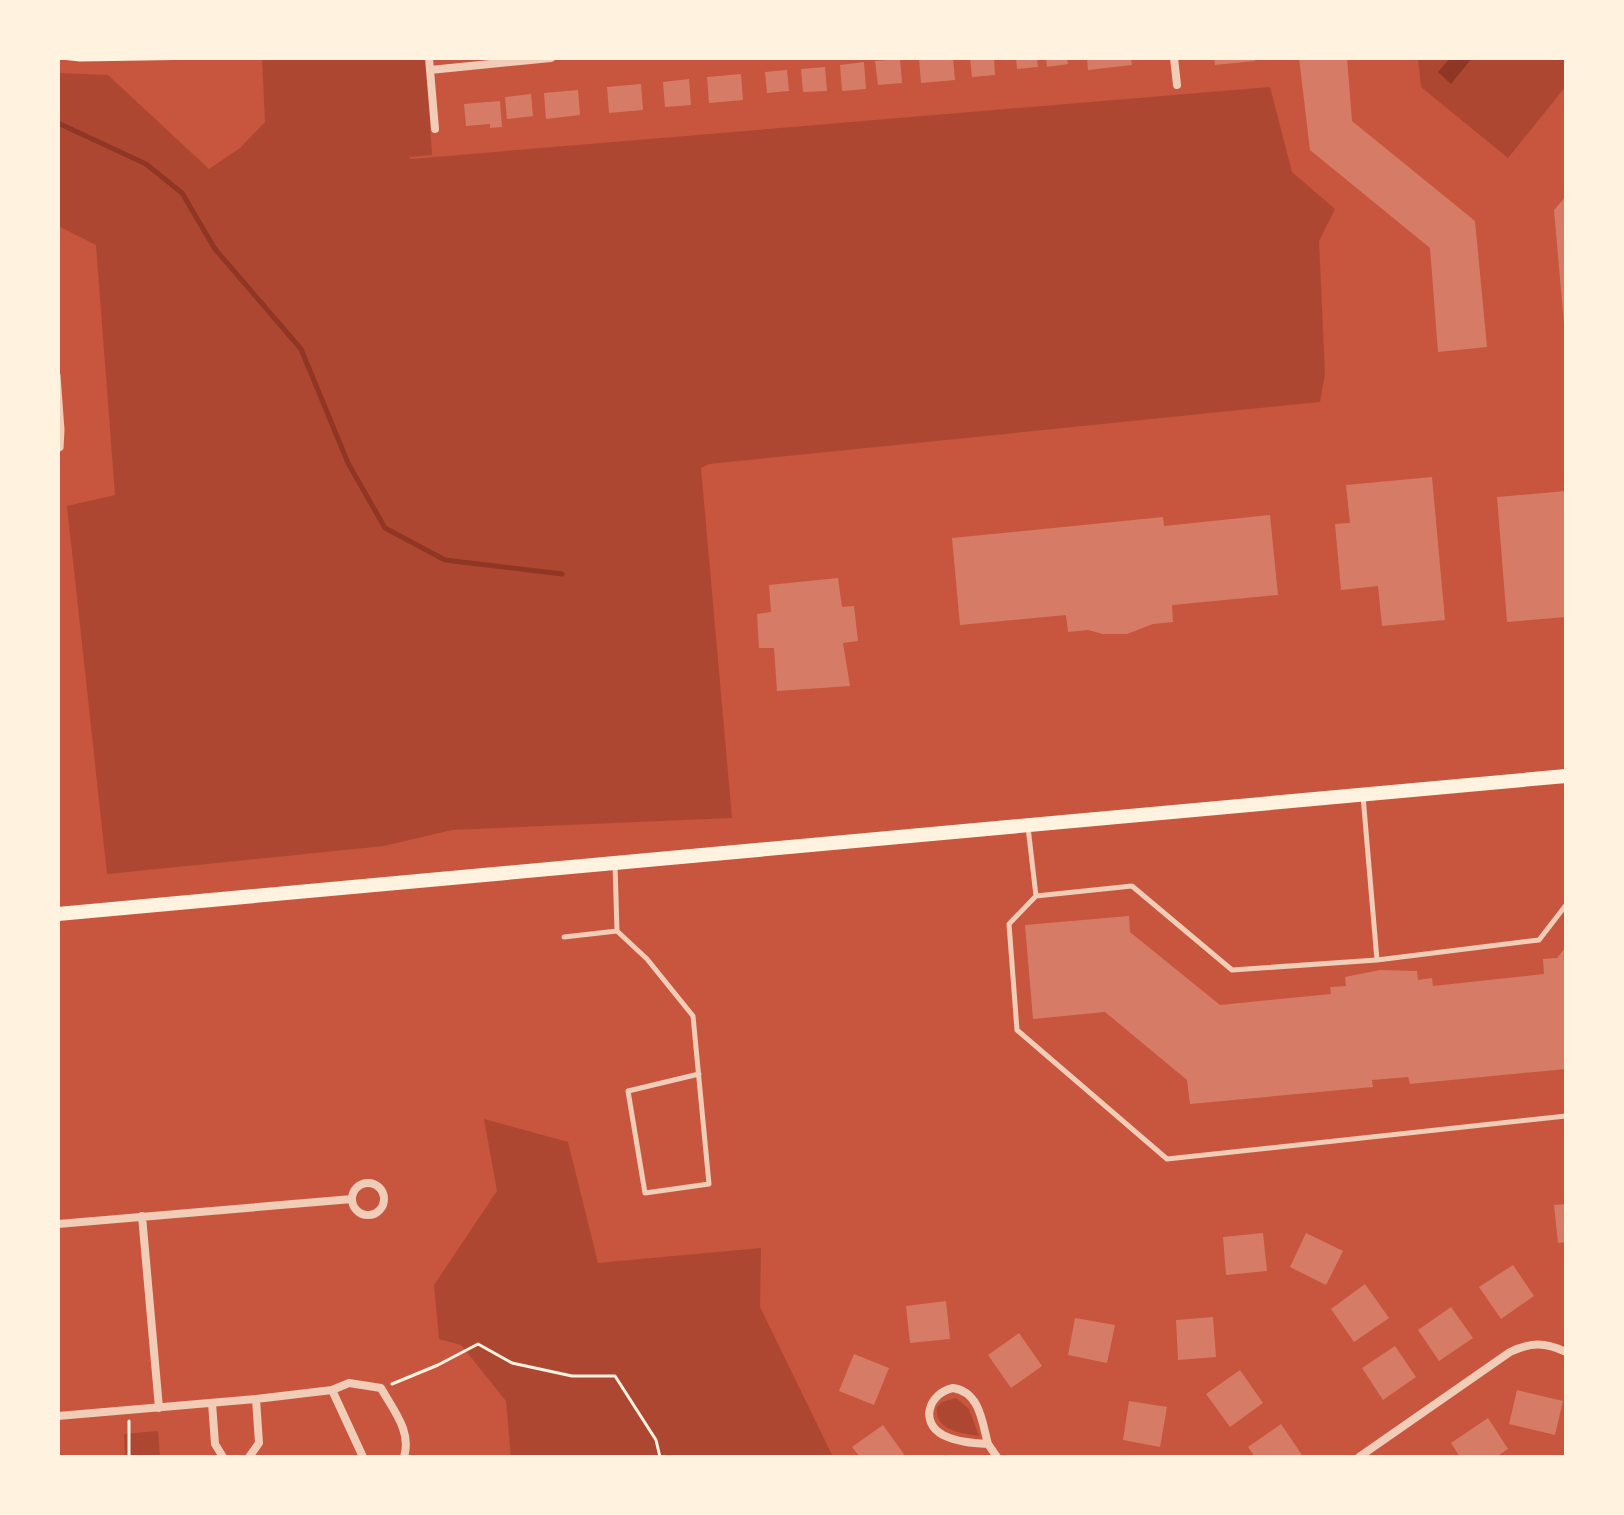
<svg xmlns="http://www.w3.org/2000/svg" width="1624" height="1515" viewBox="0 0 1624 1515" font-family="'IBM Plex Sans',sans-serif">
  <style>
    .green { fill: #ae4732 }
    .water { fill: #8f3625 }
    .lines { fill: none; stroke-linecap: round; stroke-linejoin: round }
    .stream { stroke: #8f3625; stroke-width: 5 }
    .building { fill: #d67c66 }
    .path { stroke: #fff3e0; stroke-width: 3 }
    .service { stroke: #f1ccb7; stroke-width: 5 }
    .minor { stroke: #f1ccb7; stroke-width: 8 }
    .secondary { stroke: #fff3e0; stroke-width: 14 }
  </style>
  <rect width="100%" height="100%" fill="#c8553d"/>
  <path class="green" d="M262 58H426L432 155 409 157 411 159 1270 87 1292 172 1335 209 1319 241 1325 374 1320 402 709 464 701 468 732 818 452 830 384 846 107 874 67 506 115 495 96 245 58 226V73L108 75 209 169 240 148 265 122Z
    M1418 58H1566V86L1508 158 1421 87Z
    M484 1119 568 1142 598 1263 761 1248 760 1307 833 1457H511L506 1401 461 1345 439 1339 434 1285 497 1191Z
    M956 1398 969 1409 979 1436C961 1433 934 1430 937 1407L942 1402Z
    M158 1431 160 1457H125L124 1434Z"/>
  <path class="water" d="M1450 58H1472L1451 84 1438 72Z"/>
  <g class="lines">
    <path class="stream" d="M58 123 146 164 182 193 215 249 301 349 348 463 385 528 445 560 562 574"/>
  </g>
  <path class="building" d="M919 58H953L955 80 921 83Z
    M970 58H994L995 75 972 77Z
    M1016 58H1037L1038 67 1017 69Z
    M1046 58H1067L1068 64 1047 67Z
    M1087 58H1131L1132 65 1088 70Z
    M1214 58H1255V61L1215 65Z
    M1299 58H1347L1352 121 1475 221 1487 347 1438 352 1430 248 1310 150Z
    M900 59 902 83 878 85 875 61Z
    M864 62 866 89 842 91 840 65Z
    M825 67 827 91 803 92 801 69Z
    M787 70 789 91 767 93 765 72Z
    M741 74 743 100 709 103 707 77Z
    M689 79 691 105 665 107 663 82Z
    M641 84 643 110 609 113 607 87Z
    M578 90 580 115 546 119 544 93Z
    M531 94 533 116 507 119 505 97Z
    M500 101 502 127 490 128V124L466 126 464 104Z
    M1566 196V324H1564L1554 210Z
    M1432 477 1445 620 1382 626 1378 586 1341 590 1335 524 1350 523 1346 485Z
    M1566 491V617L1507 622 1497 497Z
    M1270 515 1278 595 1172 605 1173 622 1153 624 1127 634H1103L1088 630 1068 632 1066 615 960 625 952 538 1163 517 1164 526Z
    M838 578 842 607 854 606 858 641 843 643 850 686 777 691 774 648H759L757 614 771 612 769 585Z
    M1129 916 1130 932 1220 1005 1331 994 1330 987 1346 986 1345 977 1380 970 1417 971 1418 980 1432 978 1433 986 1544 974 1543 959 1557 958 1566 947V1069L1410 1084 1408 1077 1372 1080 1373 1087 1190 1104 1187 1080 1105 1012 1033 1019 1025 925Z
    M1566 1204V1242L1558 1243 1554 1205Z
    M1263 1233 1267 1271 1226 1275 1223 1237Z
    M1306 1233 1343 1251 1326 1285 1290 1267Z
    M1513 1265 1534 1296 1501 1319 1479 1287Z
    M1365 1284 1389 1318 1354 1342 1331 1309Z
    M946 1301 950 1339 910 1343 906 1306Z
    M1451 1307 1473 1338 1439 1361 1418 1330Z
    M1213 1317 1216 1357 1178 1360 1176 1320Z
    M1075 1318 1115 1325 1107 1363 1068 1355Z
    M1019 1333 1042 1366 1011 1388 988 1355Z
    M1395 1346 1416 1377 1383 1400 1362 1368Z
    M854 1354 889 1368 874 1405 839 1391Z
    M1240 1370 1263 1403 1230 1427 1206 1394Z
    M1517 1390 1563 1401 1555 1435 1509 1424Z
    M1129 1401 1167 1407 1160 1447 1123 1440Z
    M1488 1418 1508 1449 1496 1457H1460L1451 1443Z
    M1281 1424 1302 1455 1255 1457 1248 1447Z
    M883 1425 906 1457H860L852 1447Z"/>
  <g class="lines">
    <path class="path" d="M61 58 80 60 206 58
      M392 1384 438 1365 478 1344 512 1363 572 1376H615L656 1440 660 1457
      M129 1421V1457"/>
    <path class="service" d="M58 375 62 430 61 448 58 450
      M1363 796 1377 960
      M1028 827 1036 896 1132 886 1232 970 1377 960 1539 940 1566 905
      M1036 896 1009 924 1017 1030 1167 1159 1566 1116
      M617 931 647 959 693 1016 709 1184 645 1193 628 1091 699 1074
      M564 937 617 931 615 864"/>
    <path class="minor" d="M429 58 435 129
      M1174 58 1177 85
      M430 70 551 58
      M352 1199a16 16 0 1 1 32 0a16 16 0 1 1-32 0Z
      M142 1216 159 1408
      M58 1224 352 1199
      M953 1388C980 1392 982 1422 988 1444 973 1443 957 1442 943 1435 919 1422 929 1393 953 1388Z
      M332 1390 363 1457
      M212 1403 215 1444 223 1457
      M58 1416 256 1399 332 1390 349 1383 381 1388C393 1410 412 1431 404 1457
      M988 1444 997 1457
      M249 1457 259 1443 256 1399
      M1359 1457 1510 1352C1531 1342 1545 1342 1566 1352"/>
    <path class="secondary" d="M58 914 1566 776"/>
  </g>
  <rect width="1624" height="1515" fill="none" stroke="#fff3e0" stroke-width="120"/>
</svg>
